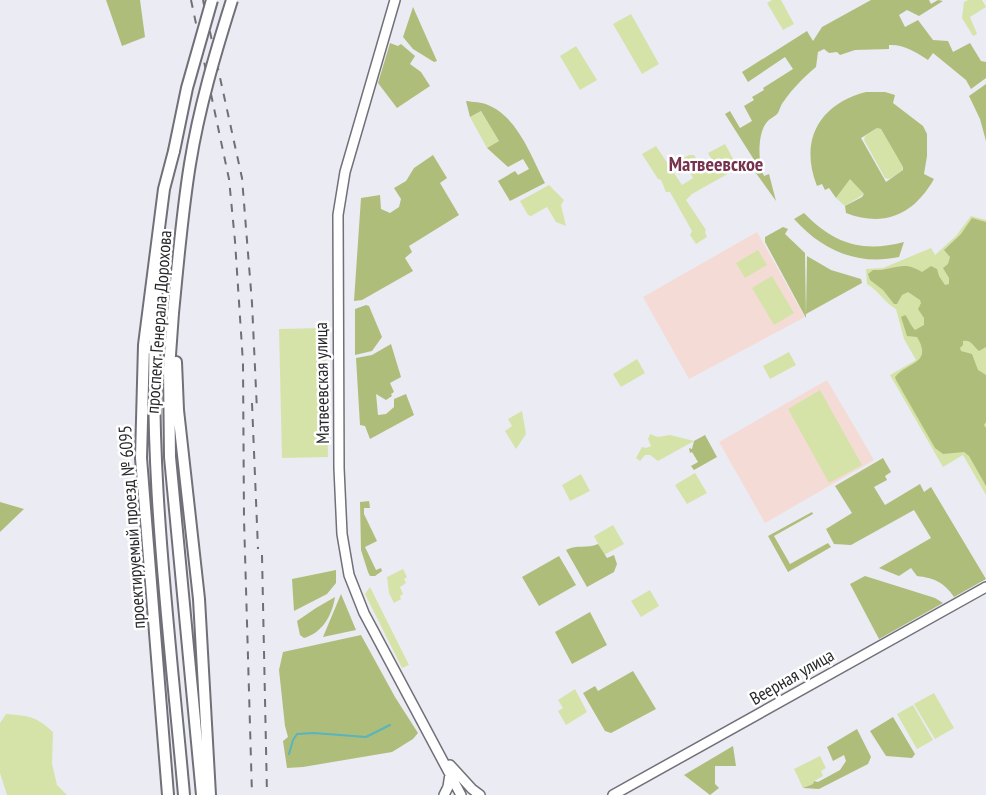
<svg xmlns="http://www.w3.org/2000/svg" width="986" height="795" viewBox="0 0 986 795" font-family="'PT Sans Narrow',sans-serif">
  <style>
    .education { fill: #f5dbd6 }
    .green { fill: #d5e3a9 }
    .forest { fill: #afbd7b; fill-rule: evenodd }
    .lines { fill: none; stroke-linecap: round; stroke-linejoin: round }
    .stream { stroke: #57b5bb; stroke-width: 2 }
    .tertiary-casing { stroke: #717078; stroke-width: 12 }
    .secondary-casing { stroke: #717078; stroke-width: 14 }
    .tertiary { stroke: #fff; stroke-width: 9 }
    .secondary { stroke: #fff; stroke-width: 10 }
    .rail { stroke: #6f6f74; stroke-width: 2; stroke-dasharray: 8 8; stroke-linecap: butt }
    .secondary-bridge-casing { stroke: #717078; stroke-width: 14; stroke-linecap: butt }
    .secondary-bridge { stroke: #fff; stroke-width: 10 }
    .labels { text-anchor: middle; stroke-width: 5; stroke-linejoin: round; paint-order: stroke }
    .street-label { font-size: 18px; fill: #28282b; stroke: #fff }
    .neighbourhood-label { font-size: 20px; font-weight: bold; fill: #76324d; stroke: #fff }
  </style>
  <rect width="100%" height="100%" fill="#ebebf3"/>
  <path class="education" d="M757 232 805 317 689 379 643 297Z
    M827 380 874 460 765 523 719 442Z"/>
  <path class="green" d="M772 0H781L794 24 783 30 767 3Z
    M968 0H982L986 7 970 17 977 34 973 36 962 18 964 2Z
    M631 14 659 64 642 74 613 24Z
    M576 46 597 80 580 90 560 56Z
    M481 111 499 141 487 148 470 117Z
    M877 128 881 129 903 167 902 171 889 179 885 178 864 140 865 136Z
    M725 144 738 168 692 194 686 200 706 230 705 232 707 237 696 244 690 235 692 231 670 192H666L661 180 658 179 642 154 656 146 682 185 693 178 688 169 679 175 672 164 689 155H694L704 172 715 166 708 153Z
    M850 178 864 194 845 206 836 198Z
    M549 185 564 200 561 205 566 226 556 222 547 207 531 216 528 215 520 201Z
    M971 216 986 220V495L963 455 943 467 890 375 916 360 904 339 896 309C885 303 879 291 867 284L866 269 883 268 931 248 935 255 956 236Z
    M758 250 767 265 745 278 736 263Z
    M772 276 794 313 774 325 752 288Z
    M325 328 328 457 282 458 279 329Z
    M789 352 796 365 770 379 763 366Z
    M637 359 645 373 621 387 613 374Z
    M820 390 862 465 829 483 788 409Z
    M522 411 526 434 516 449 505 431 512 426 508 419Z
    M650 434 658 437 670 435 694 441 658 461 650 455H645L640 461 636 458 642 447 646 448 651 446 648 439Z
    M695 473 707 493 687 504 675 485Z
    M581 474 590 491 570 501 562 485Z
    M613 525 624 544 604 555 594 536Z
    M403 569 407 577 404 579 406 583 400 587 403 594 400 596 401 599 394 603 389 593 387 577Z
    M370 587 409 665 402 668 365 594Z
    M650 590 659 606 641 617 631 601Z
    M575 689 587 712 566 725 558 711 563 708 558 700Z
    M934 693 954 728 935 739 914 704Z
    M913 705 933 740 917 749 897 714Z
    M6 714C29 716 36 716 53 732L52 764 57 785 67 795H7L0 773V723Z
    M820 756 826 768 821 771 823 776 814 781 813 784 803 788 794 769Z"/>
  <path class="forest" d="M106 0H140L145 37 122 46Z
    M871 0H929L931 4 938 0 943 1 919 16 907 10 899 15 905 27 918 20 933 40 948 41 953 52 970 43 981 61 986 62V78L971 89 966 80 933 53 928 60C916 52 903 44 889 45V49L855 50 840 55 837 52 829 53 824 49 818 52 816 67C804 77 793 88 784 101 781 104 780 109 778 113 775 117 770 118 767 122 757 133 758 164 764 176L769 174 776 201 753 169 758 166 725 114 730 111 740 128 752 121 744 106 754 100 752 97 764 90 763 88 793 69 785 57 748 82 742 72 807 31 813 41 822 27Z
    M413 7 437 61 434 62 413 49 403 37Z
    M390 43 398 46 401 44 415 56 410 64 421 72 430 86 397 108 378 83Z
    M986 84V141L980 119 969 96Z
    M866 92H885L895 95 893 103 923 126 927 134V156L924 174 934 179C914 214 885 228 846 213L845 206 862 197 864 194 850 179 836 198 829 188 825 190 822 184 817 186C799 141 819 104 866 92ZM877 128 881 129 903 167V170L886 182 861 138Z
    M466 101C473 102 482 102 488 105 518 117 531 157 545 183L510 201 498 181 515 171 518 175 529 169 523 159 508 167 487 148 499 141 481 111 470 117Z
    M433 155 447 178 440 183 459 215 409 246 412 252 405 258 413 271 362 300 354 301 361 198 380 195 381 209 390 213 399 207 401 199 394 188 406 181 414 168Z
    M804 213C834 244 863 253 904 242L899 257C857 266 822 250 794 219Z
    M972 218 986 222V347L979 351C974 347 971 339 963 341V345L960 348 961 351 972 354 978 370 986 375V422L984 425 986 428V486L969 456 964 452 943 454 935 448 896 380 895 377C908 361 933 364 917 337L907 336 901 317 905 315C909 319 910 325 915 330L924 325V318L918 309 921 303 920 300 908 292 902 295 897 304H894L883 290 870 280 868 274 873 270C894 271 902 259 922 272L931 266 937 269 939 276 945 285 949 284V278L943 268 948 264 950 257 944 250 961 234Z
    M783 227 788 229 785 234 805 253 806 318 765 242V237Z
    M807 256 831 270 861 279 862 283 806 314Z
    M366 305 369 306 382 337 372 351 355 355V309Z
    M391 344 401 377 390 383 394 392 391 394 392 396 386 400 376 394 378 415 386 414 394 407V399L406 394 414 415 370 439 365 426 360 425 356 358 372 355Z
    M705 435 717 457 694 470 691 466 698 462 692 452 690 453 689 448 692 449 694 441Z
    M883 458 891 472 885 476 887 480 874 487 885 505 920 484 924 492 931 487 986 579 954 597C944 582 934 578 917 576L911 568 899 576 879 568 931 538 914 510 851 545 834 544 826 529 852 513 835 486Z
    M369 501 370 508H364V514L377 541 365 547 376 570 381 568 382 571 375 576H370L368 572 361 550 360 502Z
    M0 502 24 509 0 532Z
    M812 512 813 514 774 536 790 564 828 543 831 547 788 572 768 536Z
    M598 544 607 558 614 555 617 564 614 572 587 587 566 550C577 544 587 549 598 544Z
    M559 556 576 585 539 606 522 577Z
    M336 570V583L327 594 294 611 292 579Z
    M865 576 935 598 943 603 879 639 850 584Z
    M341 594 356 630 323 637Z
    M335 597C332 616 322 633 304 638L300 635 297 621 316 608Z
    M590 612 607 645 572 664 555 632Z
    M361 635 395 697 418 733 413 739 392 752 303 767 287 768 283 741 288 737 285 726 279 670 283 652Z
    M633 671 656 709 611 733 605 731 583 693 595 686 598 691Z
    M893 717 915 754 912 758 886 756 870 731Z
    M857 729 871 757 868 764 819 789 803 788 813 784 814 781 818 782 840 770 846 761 844 755 833 761 827 747Z
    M733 746 736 766H715V784L719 788 710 795 684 775Z"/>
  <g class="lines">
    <path class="stream" d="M289 754 293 740 297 734 314 733 366 737 390 725"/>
    <g class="tertiary-casing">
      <path id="tertiary" d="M395 0 345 172 338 215 339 468 342 534 349 575 364 613 461 795
        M450 765 472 789 480 795
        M444 795 448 787 450 774
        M613 795 986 587"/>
    </g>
    <g class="secondary-casing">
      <path id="secondary" d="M157 287C146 456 169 626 184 795
        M173 313 169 369 170 457 202 795
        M176 362 178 410 199 599 210 795
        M168 795 141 458 144 345 164 189 174 151"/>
    </g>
    <use href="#tertiary" class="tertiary"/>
    <use href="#secondary" class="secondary"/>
    <path class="rail" d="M191 0 229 179 235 241 243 363 244 519 252 795
      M203 0 242 178 252 303 257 411
      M252 403 258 549
      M262 555 267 795"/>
    <g class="secondary-bridge-casing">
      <path id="secondary-bridge" d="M174 151 187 88 212 0
        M173 313C178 263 182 213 190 164 199 108 215 54 232 0"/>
    </g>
    <use href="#secondary-bridge" class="secondary-bridge"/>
  </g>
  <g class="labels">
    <g class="street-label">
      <text transform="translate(159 322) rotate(-86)" y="6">проспект Генерала Дорохова</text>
      <text transform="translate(322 383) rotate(-91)" y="6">Матвеевская улица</text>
      <text transform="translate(132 527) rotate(-94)" y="6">проектируемый проезд № 6095</text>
      <text transform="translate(792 677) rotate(-30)" y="6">Веерная улица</text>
    </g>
    <g class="neighbourhood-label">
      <text x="716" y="171">Матвеевское</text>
    </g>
  </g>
</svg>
